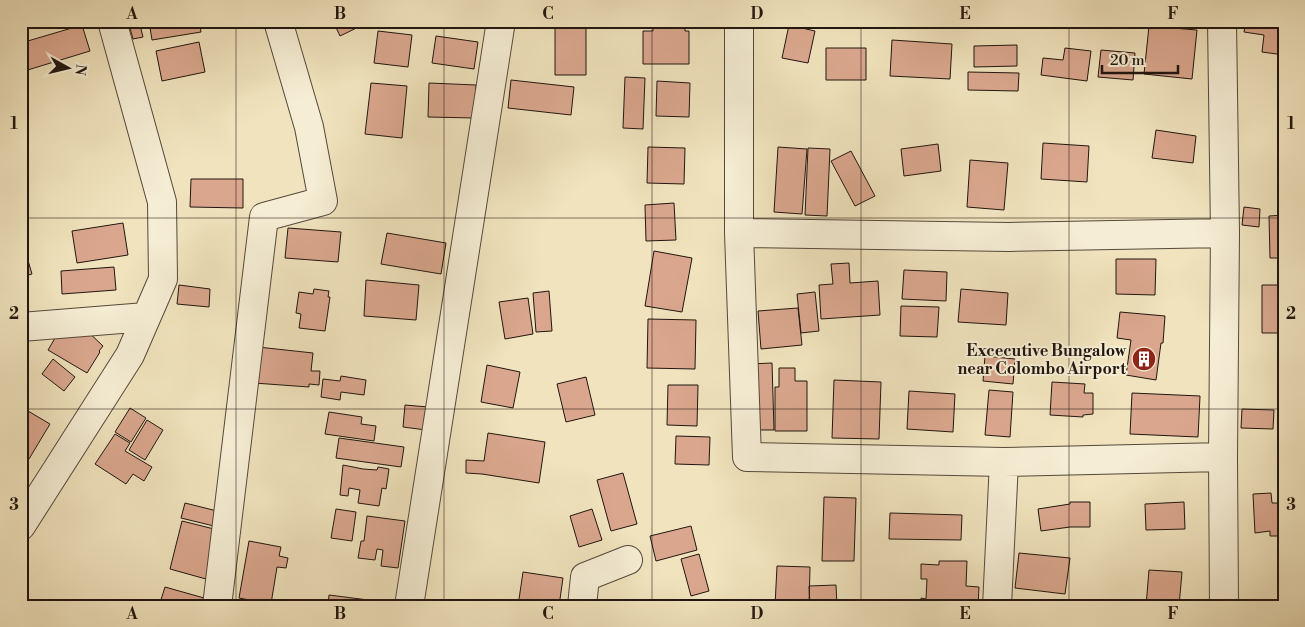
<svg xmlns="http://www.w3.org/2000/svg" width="1305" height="627" viewBox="0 0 1305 627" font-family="'Libre Bodoni',serif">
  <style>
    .building { fill: #daa78e; stroke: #211610 }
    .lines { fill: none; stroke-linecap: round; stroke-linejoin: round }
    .minor-casing { stroke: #55493b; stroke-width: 30 }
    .minor { stroke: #f5edd4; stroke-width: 28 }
    .grid { fill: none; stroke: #211610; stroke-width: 1; stroke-opacity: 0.55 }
    .labels { text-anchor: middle; stroke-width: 4; stroke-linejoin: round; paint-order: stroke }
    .poi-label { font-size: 16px; font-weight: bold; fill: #211610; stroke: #f5edd4; text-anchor: end }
    .neatline { fill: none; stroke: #211610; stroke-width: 2 }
    .grid-label { font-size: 16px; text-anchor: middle; font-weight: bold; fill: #211610 }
  </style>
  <rect width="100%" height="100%" fill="#f0e3bd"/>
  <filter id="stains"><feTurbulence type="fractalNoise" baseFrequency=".004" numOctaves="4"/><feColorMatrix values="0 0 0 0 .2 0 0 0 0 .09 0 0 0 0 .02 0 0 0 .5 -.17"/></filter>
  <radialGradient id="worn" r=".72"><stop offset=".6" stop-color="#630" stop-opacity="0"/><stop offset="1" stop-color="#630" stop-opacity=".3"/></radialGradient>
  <path class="building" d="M128 21H139L143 37 133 39Z
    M149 21H199L201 32 152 40Z
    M333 21H371L340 36Z
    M653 21H685V31H689V64H643V31H653Z
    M1246 21H1284V55L1262 52 1264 35 1244 32Z
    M586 23V75H555V24Z
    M82 25 90 51 21 72V43Z
    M789 25 815 31 808 63 782 58Z
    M1149 26 1197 30 1192 79 1144 74Z
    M378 31 412 35 408 67 374 63Z
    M436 36 478 42 474 69 432 63Z
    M892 40 952 44 950 79 890 76Z
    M199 42 205 72 162 81 156 51Z
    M1017 45V66L974 67V46Z
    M826 48H866V80H826Z
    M1065 48 1091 51 1087 81 1041 75 1043 58 1063 60Z
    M1101 50 1135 53 1133 80 1098 77Z
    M968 72 1019 73 1018 91 968 90Z
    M625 77 645 78 643 129 623 128Z
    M511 80 574 87 571 115 508 108Z
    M657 81 690 83 689 117 656 116Z
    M371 83 407 86 402 138 365 134Z
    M429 83 476 85 474 118 428 117Z
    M1156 130 1196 136 1193 163 1152 158Z
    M1043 143 1089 146 1087 182 1041 179Z
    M938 144 941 171 904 176 901 149Z
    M648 147 685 148 684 184 647 183Z
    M778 147 807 149 802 214 774 212Z
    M808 148 830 149 827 216 805 215Z
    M851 151 875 196 855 206 831 161Z
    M970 160 1008 163 1004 210 967 207Z
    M191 179H243V208L190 207Z
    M674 203 676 240 646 241 645 205Z
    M1244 207 1260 209 1259 227 1242 225Z
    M1284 215V258H1270L1269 216Z
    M123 223 128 255 77 263 72 231Z
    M288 228 341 232 338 262 285 258Z
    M387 233 446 243 441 274 381 264Z
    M21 237 32 274 21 277Z
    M654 251 692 258 682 312 645 306Z
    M1116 259H1156L1155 295 1116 294Z
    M849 263 850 283 878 281 880 315 821 319 819 285 833 284 831 264Z
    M114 267 116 290 62 294 61 271Z
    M904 270 947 272 946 301 902 299Z
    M366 280 419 285 416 320 364 316Z
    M179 285 210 289 209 307 177 304Z
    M1262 285H1284V333H1262Z
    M314 289 329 291 328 297H330L325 331 299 328 301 314 296 313 299 292 313 294Z
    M961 289 1008 293 1006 325 958 322Z
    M549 291 552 331 536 332 533 293Z
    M815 292 819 331 801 333 797 294Z
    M528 298 533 334 505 339 499 302Z
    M901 306 939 307 937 337 900 336Z
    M798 308 802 345 761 349 758 311Z
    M1120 312 1165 316 1163 343H1161L1156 380 1126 375 1131 340 1117 338Z
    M648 319 696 320 695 369 647 368Z
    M83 327 103 346 99 351 100 352 87 373 48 350 61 328Z
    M258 347 313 353 311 371H320L319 385 309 384V387L254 383Z
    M985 356 1015 359 1013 384 983 381Z
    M53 359 75 377 64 391 42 374Z
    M772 363 774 430H751L749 364Z
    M487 365 520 372 513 408 481 402Z
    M779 368H795V381H807V431H775V387H779Z
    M341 376 366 380 364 395 341 392 340 400 321 397 323 379 340 381Z
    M586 377 595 415 566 422 557 384Z
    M834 380 881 382 879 439 832 438Z
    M1052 382 1085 384 1084 393H1093V414L1083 415V417L1050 415Z
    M668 385H698L697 426 667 425Z
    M989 390 1013 392 1010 437 985 435Z
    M909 391 955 394 953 432 907 429Z
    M1132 393 1200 396 1198 437 1130 434Z
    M405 405 428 407 426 430 403 427Z
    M130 408 146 418 131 442 115 432Z
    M1242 409 1274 410 1273 429 1241 428Z
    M28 411 50 424 29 459 21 454V423Z
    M329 412 362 417 361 424 376 426 374 441 325 434Z
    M147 420 163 430 145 460 129 450Z
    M488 433 545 442 539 483 482 474 466 473V460L484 461Z
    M115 434 130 443 125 451 152 467 144 481 133 474 126 484 95 464Z
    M676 436 710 437 709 465 675 464Z
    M339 438 404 447 401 467 336 458Z
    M343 465 363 469 377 470 378 467 389 469 386 489 382 488 379 506 358 503 360 490 349 488 348 496 340 495Z
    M623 473 637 524 611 531 597 480Z
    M1271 493 1272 503H1284V536H1270V531L1255 533 1253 494Z
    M824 497 856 498 854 561H822Z
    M1070 502H1090V527H1070L1041 531 1038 509 1070 504Z
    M1184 502 1185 529 1146 530 1145 504Z
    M185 503 221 512 218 527 181 518Z
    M336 509 356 512 352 541 331 538Z
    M592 509 602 540 579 547 570 516Z
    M890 513 962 515 961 540 889 539Z
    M367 516 405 521 398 568 381 566 383 550 377 549 375 560 358 558 361 541H364Z
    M182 521 218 530 206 579 170 569Z
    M691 526 697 550 656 561 650 536Z
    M249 541 281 547 279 556 288 558 286 568 277 567 271 604 239 598Z
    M1019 553 1070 558 1065 594 1015 588Z
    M1280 553H1284V602H1279Z
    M699 554 709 591 691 596 681 559Z
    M939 561H967L966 586 979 587 978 606H921V598L926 599 927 579H921V564L939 565Z
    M777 566 810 567 809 606H775Z
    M1149 570 1182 572 1179 606H1146Z
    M523 572 563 578 559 606H518Z
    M836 585 837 606H810L809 586Z
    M165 587 204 598 202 606H159Z
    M329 595 384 602V606H328Z"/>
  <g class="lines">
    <g class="minor-casing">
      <path id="minor" d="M739 21V233L1009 237 1225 233
        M1222 21 1225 233 1223 457 1224 606
        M739 233 747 457 1004 462 1223 457
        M21 327 146 317
        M21 526 130 355 163 279 162 202 112 21
        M217 606 264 217 323 201 309 127 278 21
        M409 606 501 21
        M582 606 585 577 628 560
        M997 606 1004 462"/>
    </g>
    <use href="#minor" class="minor"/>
  </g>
  <path class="grid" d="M236 21V606M444 21V606M652 21V606M861 21V606M1069 21V606M21 218H1284M21 409H1284"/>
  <defs>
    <g id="building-disc" transform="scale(1.25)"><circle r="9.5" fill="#8f2418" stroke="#f5edd4"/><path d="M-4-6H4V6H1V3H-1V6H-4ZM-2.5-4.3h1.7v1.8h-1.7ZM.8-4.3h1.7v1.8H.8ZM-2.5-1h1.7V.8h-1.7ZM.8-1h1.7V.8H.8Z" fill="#fff"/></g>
  </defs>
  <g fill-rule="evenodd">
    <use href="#building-disc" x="1144" y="359"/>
  </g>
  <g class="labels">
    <g class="poi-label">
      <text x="1126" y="356">Excecutive Bungalow<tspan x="1126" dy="18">near Colombo Airport</tspan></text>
    </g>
  </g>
  <rect width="1305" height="627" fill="none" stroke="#f0e3bd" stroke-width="55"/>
  <g transform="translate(68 68) rotate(98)" stroke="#f5edd4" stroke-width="4" paint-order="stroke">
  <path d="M0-4L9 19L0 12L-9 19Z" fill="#211610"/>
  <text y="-8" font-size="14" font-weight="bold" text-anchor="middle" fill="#211610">N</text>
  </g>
  <path d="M1102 65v8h76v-8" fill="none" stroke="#211610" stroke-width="2.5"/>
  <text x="1110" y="65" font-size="15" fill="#211610" stroke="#f5edd4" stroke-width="4" paint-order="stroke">20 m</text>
  <rect x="28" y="28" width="1250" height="572" class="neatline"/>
  <g class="grid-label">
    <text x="132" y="19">A</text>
    <text x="340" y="19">B</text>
    <text x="548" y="19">C</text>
    <text x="757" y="19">D</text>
    <text x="965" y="19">E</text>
    <text x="1173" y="19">F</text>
    <text x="14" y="129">1</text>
    <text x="1291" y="129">1</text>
    <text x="14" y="319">2</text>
    <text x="1291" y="319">2</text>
    <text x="14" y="510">3</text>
    <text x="1291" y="510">3</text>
    <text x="132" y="619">A</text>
    <text x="340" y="619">B</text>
    <text x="548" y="619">C</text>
    <text x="757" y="619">D</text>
    <text x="965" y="619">E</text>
    <text x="1173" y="619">F</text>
  </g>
  <rect width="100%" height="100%" filter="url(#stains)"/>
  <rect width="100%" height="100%" fill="url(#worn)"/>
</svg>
